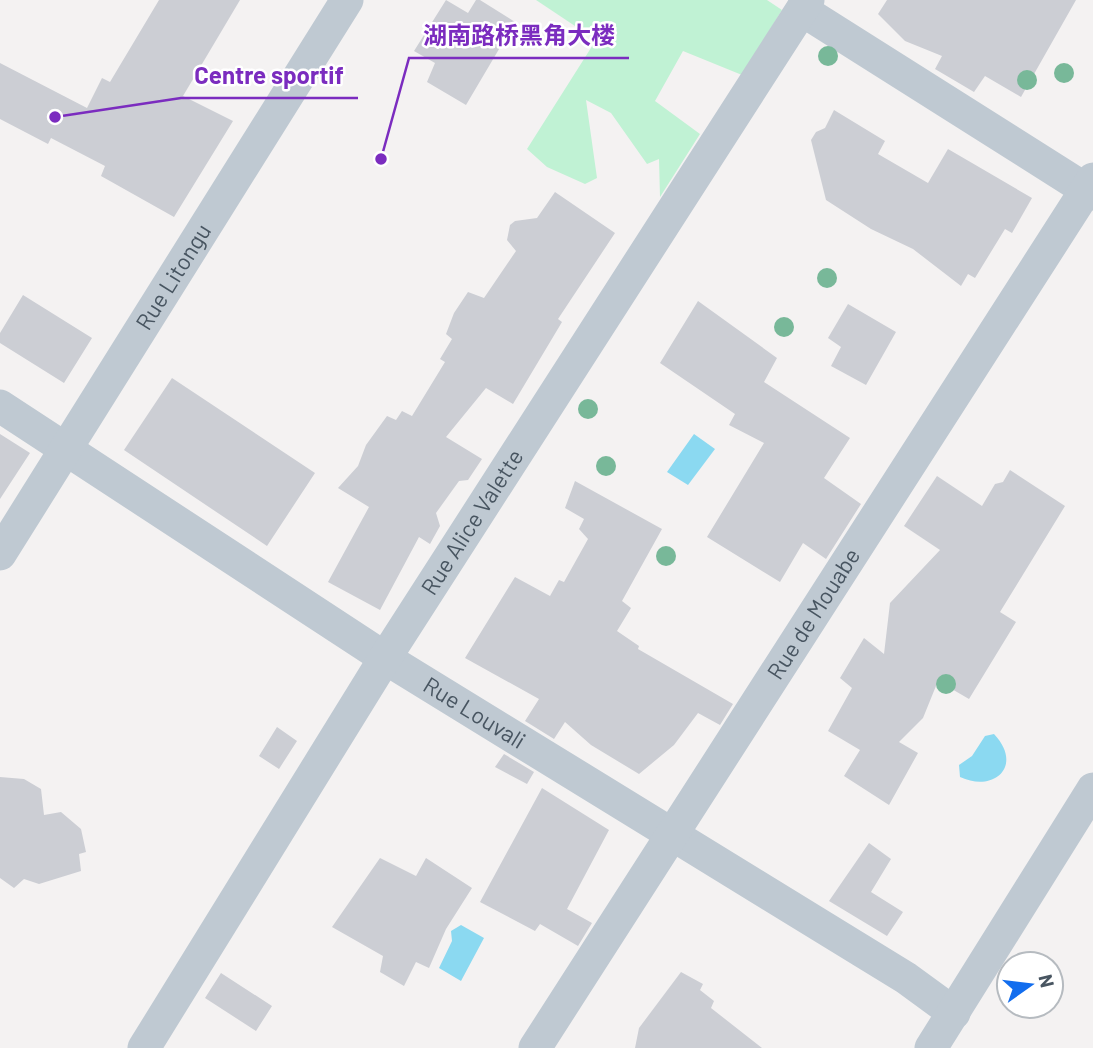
<svg xmlns="http://www.w3.org/2000/svg" width="1093" height="1048" viewBox="0 0 1093 1048" font-family="Barlow,'Noto Sans SC',sans-serif">
  <style>
    .green { fill: #c0f2d4 }
    .water { fill: #8bd9f1 }
    .building { fill: #ccced4 }
    .lines { fill: none; stroke-linecap: round; stroke-linejoin: round }
    .minor { stroke: #bfc9d2; stroke-width: 33 }
    .tree { fill: #78b899 }
    .labels { text-anchor: middle; stroke-width: 5; stroke-linejoin: round; paint-order: stroke }
    .street-label { font-size: 23px; fill: #485561; stroke: #fff }
    .leader { fill: none; stroke: #7b2cbf; stroke-width: 2.5 }
    .callout-dot { fill: #7b2cbf; stroke: #fff; stroke-width: 2.5 }
    .callout-label { font-size: 24px; text-anchor: middle; font-weight: bold; fill: #7b2cbf; stroke: #fff; stroke-width: 5; stroke-linejoin: round; paint-order: stroke }
  </style>
  <rect width="100%" height="100%" fill="#f4f2f2"/>
  <path class="green" d="M536 0H767L782 10 742 75 683 51 655 101 700 134 660 197 659 159 647 164 611 113 586 100 597 178 585 184 547 167 527 149 596 40Z"/>
  <path class="water" d="M694 434 715 449 688 485 667 472Z
    M994 734C1024 766 994 793 960 777L959 765 972 756 985 736Z
    M461 925 484 938 461 981 439 968 452 941 451 931Z"/>
  <path class="building" d="M159 0H240L183 96 233 121 174 217 101 176 105 166 51 138 48 144 0 119V63L87 108 102 78 110 82Z
    M446 0 468 13 476 0H480L515 22 466 105 427 82 435 63 414 51Z
    M887 0H1076L1021 97 985 76 974 92 935 69 942 56 905 41 878 14Z
    M834 110 885 141 878 154 928 183 948 149 1032 198 1012 233 1005 229 975 278 968 274 961 286 913 249 871 229 826 200 811 140 816 132 825 128Z
    M555 192 615 233 558 319 562 322 513 404 486 388 446 437 482 459 468 480 459 481 436 513 440 526 430 544 419 537 380 610 328 582 369 507 338 488 358 466 366 445 387 416 396 420 402 411 412 416 445 362 440 359 452 339 446 334 454 313 468 292 484 298 516 251 507 240 510 225 515 221 537 218Z
    M23 295 92 338 64 383 0 343V333Z
    M698 301 777 358 764 382 850 438 824 478 861 504 826 559 803 543 780 582 707 537 764 443 729 425 735 414 660 363Z
    M848 304 896 332 866 385 831 366 841 347 828 338Z
    M172 378 315 473 267 546 124 450Z
    M0 434 30 453 0 499Z
    M1010 470 1065 506 1000 612 1016 622 969 699 938 681 923 718 899 742 918 753 889 805 844 776 860 750 828 731 852 688 840 678 864 638 884 654 890 603 940 550 904 526 937 476 982 506 995 484 1003 482Z
    M575 481 662 529 622 601 631 608 617 631 639 646 638 649 733 704 720 725 698 713 674 745 639 774 591 745 565 722 554 739 525 721 539 699 465 658 515 577 550 596 559 580 564 582 588 539 579 529 584 519 565 508Z
    M277 727 297 741 279 769 259 756Z
    M504 754 534 772 527 784 495 767Z
    M0 777 24 779 41 789 44 815 61 812 81 829 86 852 79 854 81 871 39 884 24 879 14 888 0 878Z
    M542 788 609 830 567 909 592 923 578 946 540 924 535 931 480 902Z
    M869 843 891 859 871 892 903 912 887 936 829 901Z
    M380 858 416 876 426 858 472 888 446 929 429 968 416 962 404 986 380 972 383 956 332 927Z
    M681 972 703 984 700 990 714 1001 711 1008 762 1048H635L639 1028Z
    M221 973 272 1006 256 1031 205 998Z"/>
  <g class="lines">
    <g class="minor">
      <path d="M802 10 1093 194"/>
      <path id="s1" d="M0 406 385 658 906 978 954 1013"/>
      <path id="s2" d="M0 554 347 0"/>
      <path id="s3" d="M144 1048 385 658 808 0"/>
      <path id="s4" d="M535 1048 1093 179"/>
      <path d="M931 1048 1093 789"/>
    </g>
  </g>
  <g class="tree">
    <circle cx="828" cy="56" r="10"/>
    <circle cx="1064" cy="73" r="10"/>
    <circle cx="1027" cy="80" r="10"/>
    <circle cx="827" cy="278" r="10"/>
    <circle cx="784" cy="327" r="10"/>
    <circle cx="588" cy="409" r="10"/>
    <circle cx="606" cy="466" r="10"/>
    <circle cx="666" cy="556" r="10"/>
    <circle cx="946" cy="684" r="10"/>
  </g>
  <g class="labels">
    <g class="street-label">
      <text dy="8" stroke="none"><textPath href="#s2" startOffset="327">Rue Litongu</textPath></text>
      <text dy="8" stroke="none"><textPath href="#s3" startOffset="620">Rue Alice Valette</textPath></text>
      <text dy="8" stroke="none"><textPath href="#s4" startOffset="516">Rue de Mouabe</textPath></text>
      <text dy="8" stroke="none"><textPath href="#s1" startOffset="565">Rue Louvali</textPath></text>
    </g>
  </g>
  <path class="leader" d="M381 159L409 58H629M55 117L181 98H358"/>
  <g class="callout-dot">
    <circle cx="381" cy="159" r="7"/>
    <circle cx="55" cy="117" r="7"/>
  </g>
  <g class="callout-label">
    <text x="519" y="44">湖南路桥黑角大楼</text>
    <text x="269" y="84">Centre sportif</text>
  </g>
  <g transform="translate(1030 985) rotate(76)"><circle r="33" fill="#ffffff" stroke="#b6bbc0" stroke-width="2"/>
  <path d="M0-5L12 26L0 18L-12 26Z" fill="#126dee"/>
  <text y="-10" font-size="19" font-weight="bold" text-anchor="middle" fill="#485561">N</text>
  </g>
</svg>
